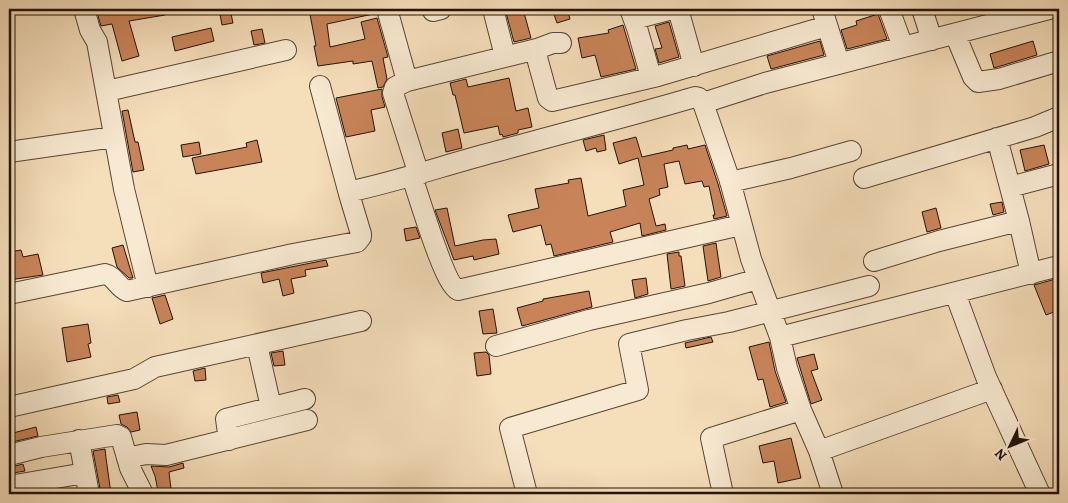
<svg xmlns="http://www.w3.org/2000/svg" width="1068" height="503" viewBox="0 0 1068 503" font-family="Alegreya,serif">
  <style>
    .building { fill: #c88458; stroke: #231307 }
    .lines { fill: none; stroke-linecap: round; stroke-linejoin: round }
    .minor-casing { stroke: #584634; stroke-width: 22 }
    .minor { stroke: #f8ead2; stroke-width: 20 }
  </style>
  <rect width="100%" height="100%" fill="#f5deba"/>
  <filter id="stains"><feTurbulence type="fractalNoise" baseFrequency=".004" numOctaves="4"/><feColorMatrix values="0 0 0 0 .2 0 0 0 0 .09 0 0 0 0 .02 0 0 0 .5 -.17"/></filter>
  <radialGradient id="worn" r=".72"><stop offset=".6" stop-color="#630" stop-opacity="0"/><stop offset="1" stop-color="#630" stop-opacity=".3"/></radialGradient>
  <path class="building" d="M96 9H164L165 15 129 21 139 56 122 61 112 24 101 26Z
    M219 9H230L233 23 222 25Z
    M309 9H373V14L327 24 330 47 365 39 361 22 377 18 388 57 383 58 387 79 383 87 378 88 372 61 353 64V61L318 66 314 46H316Z
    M505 9H523L531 38 514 42Z
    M552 9H567L570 19 557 23Z
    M878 14 887 39 847 49 841 30 857 25 856 21Z
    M669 22 679 57 659 63 655 49 662 48 655 26Z
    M623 25 636 69 601 77 595 55 582 58 578 38 609 33 608 30Z
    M211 28 214 41 175 51 172 37Z
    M262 29 265 43 254 45 251 31Z
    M820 41 824 55 771 69 767 56Z
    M1033 41 1037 55 994 68 990 54Z
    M509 78 516 111 528 108 532 127 518 130V133L503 137 502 134 500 135 498 126 464 133 455 95H453L450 83 466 79 468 87Z
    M382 89V97L385 107 371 110 375 131 346 137 336 98Z
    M128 110 135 142H138L144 170 133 172 122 111Z
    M458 129 462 148 446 152 442 133Z
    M604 135 606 150 597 152 596 148 586 151 583 140Z
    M636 137 642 157 673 150V148L687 145 688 149 705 145 718 184 727 216 714 219 713 215H715L709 186 704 187 702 181 685 184 679 161 664 164 668 187 659 189 660 195 649 199 656 226 665 224 666 230 642 236 640 223 610 232 613 242 554 256 551 244 546 245 541 225 513 232 508 215 539 208 535 189 569 183 568 180 581 178 588 216 626 206 623 190 644 185 638 158 619 164 613 143Z
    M257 140 262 162 196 174 192 158 247 147 246 143Z
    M199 142 201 154 183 157 181 145Z
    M1044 145 1049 164 1025 171 1020 150Z
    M1002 202 1004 212 993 215 990 204Z
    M447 208 455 246 483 240 496 239 499 254 474 260 473 256 454 260 435 210Z
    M936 208 941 228 927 232 922 212Z
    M416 227 420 238 406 241 404 229Z
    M716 243 721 277 708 281 703 246Z
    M123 245 133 278H129L117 267 112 248Z
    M21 250 23 257 38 254 43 275 9 280V252Z
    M679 252V256H681L685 286 671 289 667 254Z
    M326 260 328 266 305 270 306 276 291 279 294 293 283 296 279 279 263 283 261 273Z
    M646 278 648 294 635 298 632 280Z
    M1059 278V310L1046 315 1034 285Z
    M589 291 592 307 522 326 517 308 543 301V299Z
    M165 295 173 319 160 324 152 298Z
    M493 309 497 333 483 334 479 311Z
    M88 324 91 343 88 344 91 357 67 362 62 328Z
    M711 337 713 342 686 348 685 343Z
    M769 342 775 371 786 402 770 407 763 379 758 380 749 347Z
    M283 351 285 365 274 366 271 353Z
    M486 352 489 355 491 374 477 376 474 353Z
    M814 354 818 369 811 371 822 400 811 404 797 358Z
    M205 368 206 380 195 381 193 371Z
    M118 395 120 402 108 404 107 397Z
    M137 412 140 430 131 432 127 427 121 424 119 415Z
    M36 427 38 436 12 442 9 434Z
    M791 438 801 478 778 483 774 461 763 463 759 446Z
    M105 449 106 458 111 494H101L93 451Z
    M183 463 184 468 169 472 171 489 158 491 155 476 151 466 169 467Z
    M23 464 25 471 13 473 11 467Z"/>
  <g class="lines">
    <g class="minor-casing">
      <path id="minor" d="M84 9 90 30 97 42 124 189 148 287
        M387 9 407 81
        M493 9 505 56
        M630 9 637 28 651 77
        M678 9 694 66
        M822 9 839 63
        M889 9 903 47
        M922 9 932 40
        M433 11 441 9
        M634 19 672 9
        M955 34 973 77 978 82 999 79 1059 61
        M537 49 553 43H561
        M320 86 349 194
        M107 91 286 50
        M703 103 765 83 1049 9
        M997 138 1019 221 1031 274
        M9 152 114 137
        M419 175 393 93 395 87 407 81 537 49 536 54 548 98 552 101 658 76 827 26
        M412 177C419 196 444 284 458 290L741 225
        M864 178 1035 127 1059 117
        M730 182 791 168 851 151
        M1010 187 1059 174
        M874 261 939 241 1019 221
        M955 293 986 377 1040 494
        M9 294 105 274C115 276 118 288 127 291L293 254 357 242 361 237V234L349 194 352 191C403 180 451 163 502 150 566 132 631 116 695 97L699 98 703 103 730 181 751 259 780 337 787 368 801 410 819 451 833 494
        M780 337 1059 266
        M257 345 271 407
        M496 346 589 320 709 293 758 279
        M9 407 134 379 155 367 361 321
        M79 440 89 494
        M229 440 226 419 305 399
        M819 451 992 389
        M9 455 41 447 117 435 121 437 130 468 143 494
        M127 458 146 454 166 455 307 420
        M15 485 85 473
        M527 494 510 428 638 390 629 344 687 330 729 322 869 286
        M723 494 711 438 801 410"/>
    </g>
    <use href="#minor" class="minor"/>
  </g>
  <rect width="1068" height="503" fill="none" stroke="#f5deba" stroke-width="30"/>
  <rect x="10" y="10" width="1048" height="483" fill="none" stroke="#231307" stroke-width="2.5"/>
  <rect x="15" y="15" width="1038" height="473" fill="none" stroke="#231307"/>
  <g transform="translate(1010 446) rotate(227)" stroke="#f8ead2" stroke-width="4" paint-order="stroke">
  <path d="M0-4L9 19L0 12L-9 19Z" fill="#231307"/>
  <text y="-8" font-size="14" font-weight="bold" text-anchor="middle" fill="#231307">N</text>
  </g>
  <rect width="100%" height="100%" filter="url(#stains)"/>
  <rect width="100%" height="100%" fill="url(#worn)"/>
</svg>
